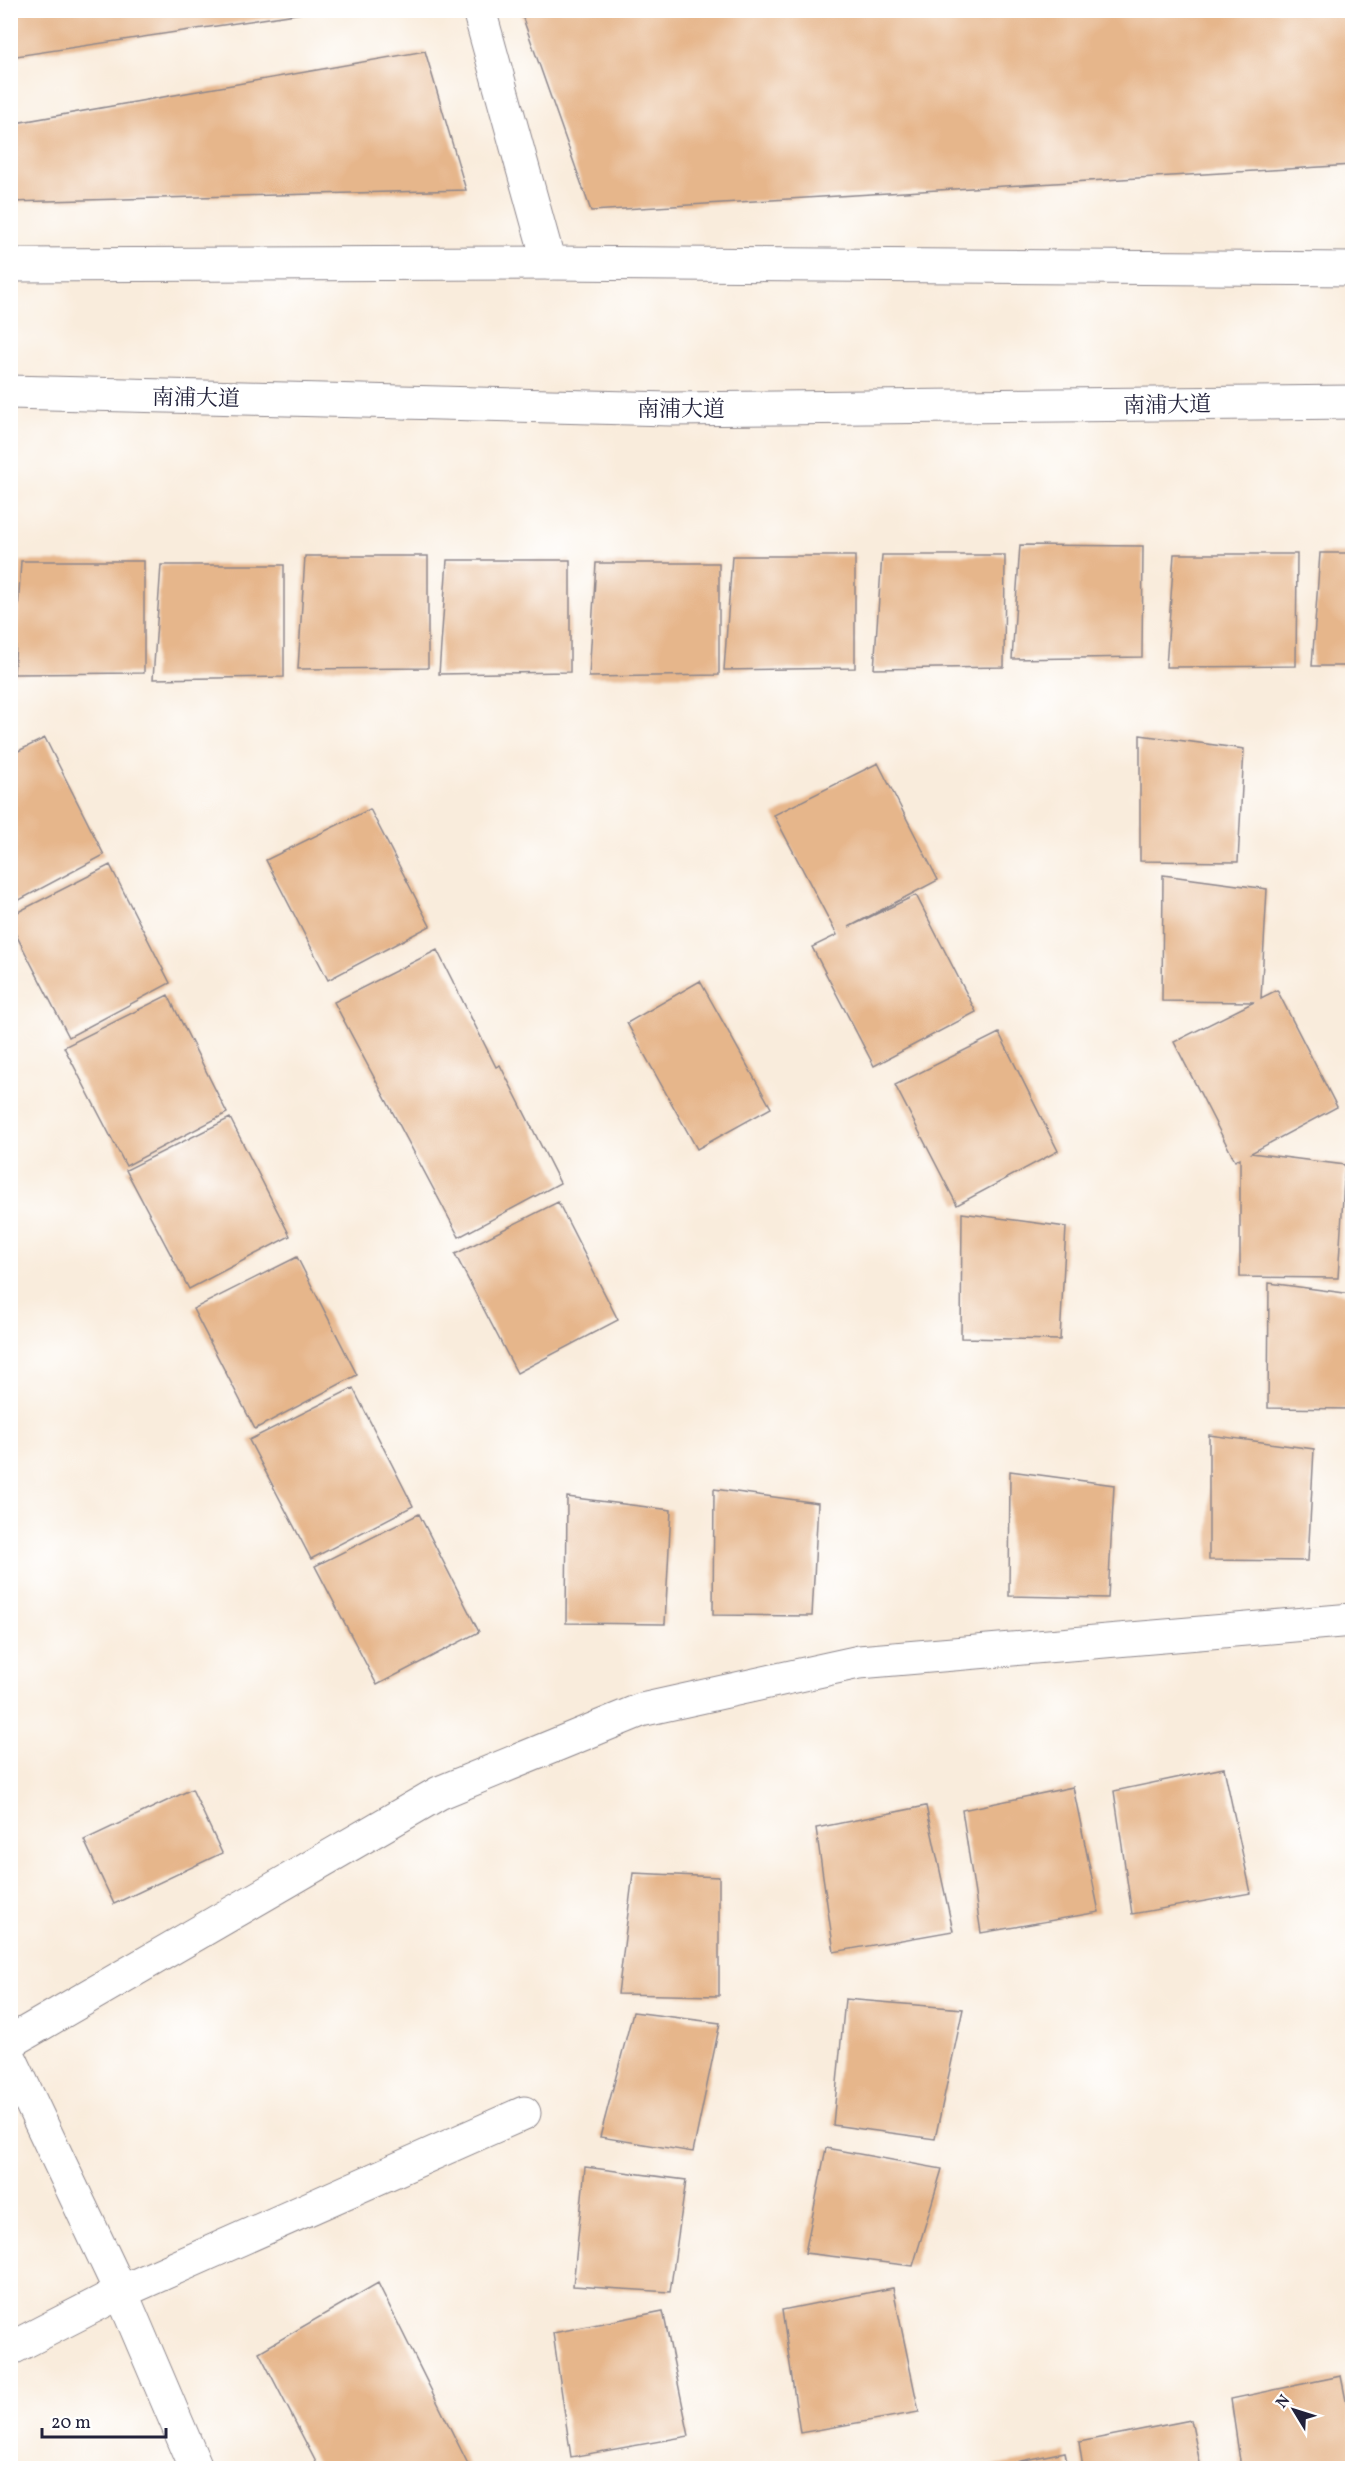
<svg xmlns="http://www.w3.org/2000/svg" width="1363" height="2479" viewBox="0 0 1363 2479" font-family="Vollkorn,'Noto Serif SC',serif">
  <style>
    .building { fill: #e6b68b }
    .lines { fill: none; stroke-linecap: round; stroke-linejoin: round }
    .minor-casing { stroke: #8e878c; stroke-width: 35 }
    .major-casing { stroke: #8e878c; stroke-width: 35 }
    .minor { stroke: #fff; stroke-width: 33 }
    .major { stroke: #fff; stroke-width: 33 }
    .labels { text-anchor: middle; stroke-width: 6; stroke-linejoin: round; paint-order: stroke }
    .street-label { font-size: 22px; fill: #22223b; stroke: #fff }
  </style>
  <rect width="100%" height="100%" fill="#fff"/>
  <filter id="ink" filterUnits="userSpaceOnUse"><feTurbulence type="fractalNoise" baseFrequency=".0167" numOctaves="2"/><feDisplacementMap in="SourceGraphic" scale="12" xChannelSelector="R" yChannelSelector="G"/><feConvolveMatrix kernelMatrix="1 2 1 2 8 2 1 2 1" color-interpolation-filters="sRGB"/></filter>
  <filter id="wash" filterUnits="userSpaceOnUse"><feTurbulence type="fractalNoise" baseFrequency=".008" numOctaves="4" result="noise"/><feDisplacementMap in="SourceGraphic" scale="24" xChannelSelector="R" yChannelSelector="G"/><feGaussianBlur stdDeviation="1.35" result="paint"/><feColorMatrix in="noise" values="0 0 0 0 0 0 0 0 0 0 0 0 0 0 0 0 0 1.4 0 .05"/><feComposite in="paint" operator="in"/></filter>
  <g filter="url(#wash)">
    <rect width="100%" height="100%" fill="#f9ecdc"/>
    <g id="blocks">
      <path class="building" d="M10 10H309V12L10 57Z
        M520 10H1352V165L591 211Z
        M425 51 466 190 10 202V124Z
        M1020 545 1143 546 1142 657 1012 659Z
        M1320 553H1352V666H1312Z
        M1174 554H1297L1296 666 1166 667Z
        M882 555H1005L1004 667 874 669Z
        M305 556H428V668L298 669Z
        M732 556H855V668L724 670Z
        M447 560H570V672L439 674Z
        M21 561H144V673L14 674Z
        M596 563H719V675L589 677Z
        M161 565H284V677L153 679Z
        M1140 735 1244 749 1238 862 1140 861Z
        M45 738 104 855 10 905V755Z
        M878 763 938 880 849 927 916 895 976 1012 874 1066 812 947 837 935 774 815Z
        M370 809 430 926 328 980 266 860Z
        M110 865 170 983 69 1037 10 923V916Z
        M1163 875 1267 889 1261 998 1277 990 1337 1107 1251 1153 1345 1165 1338 1278 1240 1277V1158L1235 1161 1174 1042 1254 1002 1162 1001Z
        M437 950 496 1067 500 1065 560 1183 459 1237 334 1002Z
        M700 981 771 1108 697 1149 627 1023Z
        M168 995 227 1113 126 1166 64 1047Z
        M999 1033 1058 1151 957 1205 895 1085Z
        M230 1118 290 1236 189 1289 126 1170Z
        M558 1202 618 1320 517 1373 455 1254Z
        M962 1213 1066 1227 1060 1340 961 1338Z
        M297 1257 357 1375 255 1429 193 1309Z
        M1269 1283 1352 1294V1409L1268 1408Z
        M353 1388 413 1506 311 1559 249 1440Z
        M1209 1435 1314 1449 1308 1561 1209 1560Z
        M1010 1471 1114 1485 1108 1598 1009 1596Z
        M714 1489 818 1503 812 1616 713 1615Z
        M567 1497 671 1510 665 1624 566 1623Z
        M419 1514 479 1632 377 1685 315 1566Z
        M1224 1768 1251 1893 1132 1914 1114 1791Z
        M1073 1787 1099 1912 981 1933 962 1810Z
        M192 1789 222 1853 114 1904 84 1840Z
        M926 1806 953 1931 834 1952 816 1828Z
        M633 1873 719 1877V1996L618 1994Z
        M845 1999 963 2009 935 2139 833 2125Z
        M633 2012 720 2023 693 2152 600 2137Z
        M826 2148 942 2169 913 2266 805 2253Z
        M585 2167 686 2180 670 2292 573 2286Z
        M378 2283 470 2468H319L259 2352Z
        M893 2288 919 2412 800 2433 782 2310Z
        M663 2311 689 2436 571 2457 553 2333Z
        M1341 2376 1352 2430V2468H1241L1231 2399Z
        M1191 2420 1201 2468H1083L1079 2442Z
        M1065 2452 1068 2468H991V2467Z"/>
    </g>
  </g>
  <g filter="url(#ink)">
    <use href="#blocks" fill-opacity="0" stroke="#8e878c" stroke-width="1.5"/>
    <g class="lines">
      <g class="minor-casing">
        <path id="minor" d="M479 10 549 263
          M10 2042 439 1793 641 1710 859 1662 1352 1620
          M10 2058 121 2292 196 2468
          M10 2349 121 2292 524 2113"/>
      </g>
      <g class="major-casing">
        <path id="major" d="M10 265 549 263 1352 269
          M10 392 670 409 1352 402"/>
      </g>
      <use href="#minor" class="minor"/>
      <use href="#major" class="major"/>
    </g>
  </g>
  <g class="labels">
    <g class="street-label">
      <text transform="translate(196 397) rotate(1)" y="8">南浦大道</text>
      <text transform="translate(1167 404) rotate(-1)" y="8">南浦大道</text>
      <text x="681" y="416">南浦大道</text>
    </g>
  </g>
  <rect width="1363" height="2479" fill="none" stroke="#fff" stroke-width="36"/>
  <g transform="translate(1294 2410) rotate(308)" stroke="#ffffff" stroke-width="4.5" paint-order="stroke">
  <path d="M0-4.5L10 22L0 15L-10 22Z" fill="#22223b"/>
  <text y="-9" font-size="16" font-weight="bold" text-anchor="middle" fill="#22223b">N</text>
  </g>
  <path d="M42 2428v9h124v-9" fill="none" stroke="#22223b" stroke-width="3"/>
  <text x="51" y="2428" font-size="18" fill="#22223b" stroke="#ffffff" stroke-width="4.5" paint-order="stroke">20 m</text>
</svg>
